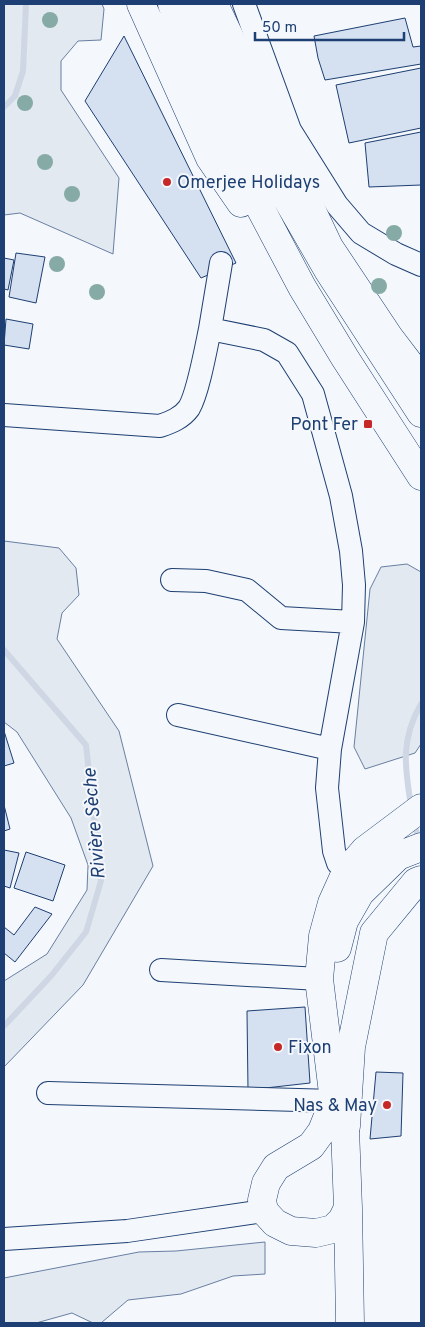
<svg xmlns="http://www.w3.org/2000/svg" width="425" height="1327" viewBox="0 0 425 1327" font-family="Overpass,sans-serif">
  <style>
    .green { fill: #e3e9f0; stroke: #687fa3 }
    .lines { fill: none; stroke-linecap: round; stroke-linejoin: round }
    .stream { stroke: #cfd7e4; stroke-width: 6 }
    .building { fill: #d5e0f0; stroke: #1d3f73 }
    .minor-casing { stroke: #1d3f73; stroke-width: 24 }
    .major-casing { stroke: #1d3f73; stroke-width: 29 }
    .highway-casing { stroke: #1d3f73; stroke-width: 29 }
    .minor { stroke: #f4f7fb; stroke-width: 22 }
    .major { stroke: #f4f7fb; stroke-width: 28 }
    .highway { stroke: #f4f7fb; stroke-width: 28 }
    .tree { fill: #86aba6 }
    .poi-dot { fill: #c62828; stroke: #f4f7fb; stroke-width: 2 }
    .labels { text-anchor: middle; stroke-width: 4; stroke-linejoin: round; paint-order: stroke }
    .poi-label { font-size: 18px; fill: #1d3f73; stroke: #f4f7fb; text-anchor: start }
    .water-label { font-size: 19px; font-style: italic; fill: #1d3f73; stroke: #f4f7fb }
  </style>
  <rect width="100%" height="100%" fill="#f4f7fb"/>
  <path class="green" d="M4 4H102L104 9 101 40 78 41 61 61V90L119 178 113 254 20 213 4 215Z
    M4 541 59 548 76 568 79 595 62 613 57 639 119 731 153 866 83 985 4 1067V981L47 954 87 890 88 865 71 818 17 732 4 722Z
    M407 564 421 572V744L415 753 365 769 354 747 370 589 381 567Z
    M265 1242V1274L233 1276 181 1294 128 1300 101 1323H93L72 1313 36 1323H4V1278L139 1252 176 1251Z"/>
  <g class="lines">
    <path class="stream" d="M4 107 15 96 23 71 26 4
      M4 650 86 745 101 881 86 932 51 976 4 1026
      M411 806C405 768 400 740 421 704
      M413 821 420 842"/>
  </g>
  <path class="building" d="M405 18 413 47 421 46V64L325 80 318 58 314 36Z
    M124 36 236 263 201 278 85 101Z
    M421 68V128L349 143 336 85Z
    M421 132V185L369 187 365 143Z
    M16 253 45 257 36 303 9 297Z
    M4 258 14 260 8 290 4 289Z
    M6 319 33 324 29 349 4 345Z
    M4 731 14 763 4 766Z
    M4 805 10 829 4 831Z
    M4 850 19 853 10 888 4 886Z
    M26 852 65 865 53 901 14 888Z
    M35 907 52 914 15 962 4 953V927L14 935Z
    M305 1007 310 1083 248 1090 247 1011Z
    M376 1072 403 1073 401 1136 370 1139Z"/>
  <g class="lines">
    <g class="minor-casing">
      <path id="minor" d="M244 4 290 130 337 205 361 233 396 254 421 265
        M210 329 221 263
        M4 415 160 426C171 422 182 418 189 408 198 393 206 348 210 329L264 340 287 353 313 394 341 496 351 551 354 585 353 622 330 749 327 788 334 851 338 863 346 872
        M172 580 206 581 247 590 281 618 353 622
        M178 715 330 749
        M161 970 319 979
        M48 1093 334 1101
        M4 1239 127 1231 264 1211"/>
    </g>
    <g class="major-casing">
      <path id="major" d="M214 4 329 247 389 337 421 379
        M337 948 344 921 360 893 398 856 421 847
        M344 1102 348 1208 350 1323
        M348 1208 342 1220 333 1229 316 1233 291 1231 275 1223 264 1211 262 1200 266 1183 276 1167 311 1146 322 1131 334 1101 319 979 323 936 332 903 346 872 365 850 421 808"/>
    </g>
    <g class="highway-casing">
      <path id="highway" d="M141 4 210 158 241 203
        M172 4 193 61 239 168 302 287 345 358 421 476
        M191 4 242 121 328 270 421 413
        M346 1126 351 1047 374 933 416 882 421 880"/>
    </g>
    <use href="#minor" class="minor"/>
    <use href="#major" class="major"/>
    <use href="#highway" class="highway"/>
  </g>
  <g class="tree">
    <circle cx="50" cy="20" r="8"/>
    <circle cx="25" cy="103" r="8"/>
    <circle cx="45" cy="162" r="8"/>
    <circle cx="72" cy="194" r="8"/>
    <circle cx="394" cy="233" r="8"/>
    <circle cx="57" cy="264" r="8"/>
    <circle cx="379" cy="286" r="8"/>
    <circle cx="97" cy="292" r="8"/>
  </g>
  <g class="poi-dot">
    <circle cx="167" cy="182" r="5"/>
    <rect x="363" y="419" width="10" height="10" rx="2.5"/>
    <circle cx="278" cy="1047" r="5"/>
    <circle cx="387" cy="1105" r="5"/>
  </g>
  <g class="labels">
    <g class="poi-label">
      <text x="177" y="188">Omerjee Holidays</text>
      <text x="358" y="430" text-anchor="end">Pont Fer</text>
      <text x="288" y="1053">Fixon</text>
      <text x="377" y="1111" text-anchor="end">Nas &amp; May</text>
    </g>
    <g class="water-label">
      <text transform="translate(93 824) rotate(-95)" y="7">Rivière Sèche</text>
    </g>
  </g>
  <rect width="425" height="1327" fill="none" stroke="#1d3f73" stroke-width="10"/>
  <path d="M255 32v8h149v-8" fill="none" stroke="#1d3f73" stroke-width="2.5"/>
  <text x="262" y="32" font-size="15" fill="#1d3f73" stroke="#f4f7fb" stroke-width="4" paint-order="stroke">50 m</text>
</svg>
